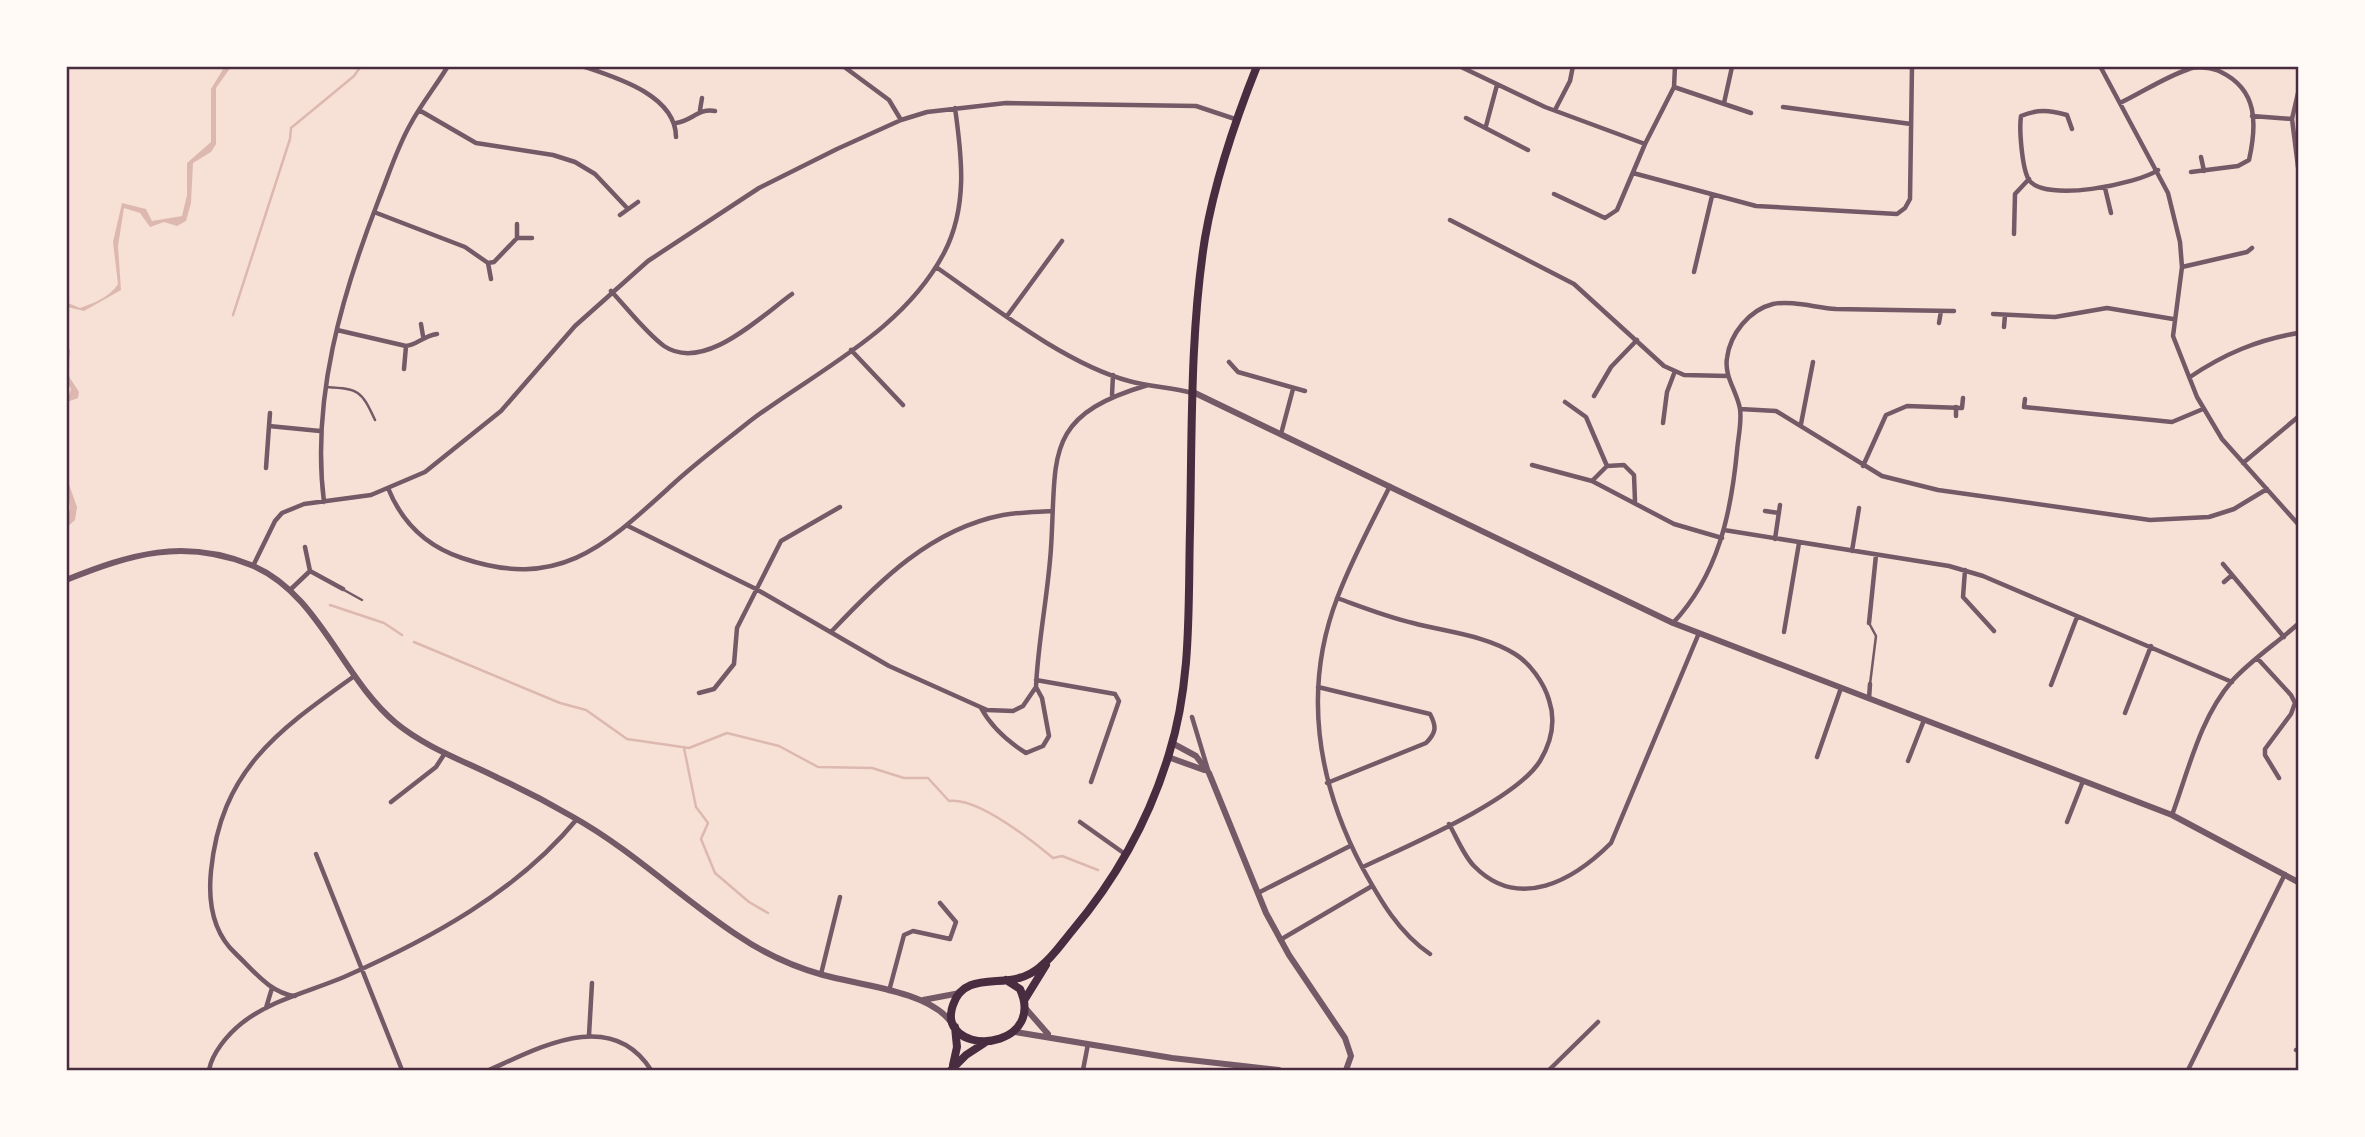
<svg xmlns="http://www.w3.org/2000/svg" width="2365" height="1137" viewBox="0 0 2365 1137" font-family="'IBM Plex Serif',serif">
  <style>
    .water { fill: #dcb8b0 }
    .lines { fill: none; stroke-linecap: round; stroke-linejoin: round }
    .stream { stroke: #dcb8b0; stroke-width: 2.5 }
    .service { stroke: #755966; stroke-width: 2.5 }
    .minor { stroke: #755966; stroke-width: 4.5 }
    .tertiary { stroke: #755966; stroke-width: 6 }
    .primary { stroke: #4a2c40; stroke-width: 8 }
    .neatline { fill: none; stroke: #4a2c40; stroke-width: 2.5 }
  </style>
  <rect width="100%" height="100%" fill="#f7e1d7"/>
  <path class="water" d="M225 66 231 67 216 88V144L211 152 193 163 191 203 186 221 177 226 164 222 150 227 140 213 124 208 118 246 121 290 84 311 67 307 68 303 80 308C94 303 110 297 118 284L113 242 122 203 146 209 152 221 182 216 187 195V163L211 142V89Z
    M66 338 70 351 68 375 79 392 78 398 67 402 71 389 67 382Z
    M66 476 77 507 75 520 67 527 70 507Z"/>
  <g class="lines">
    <path class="stream" d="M233 315 290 139 291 128 354 76 361 66
      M330 605 384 623 402 635
      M414 642 560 703 586 710 627 739 689 748 727 733 779 746 818 767 872 768 904 778H928L949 801C978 797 1030 839 1053 858L1062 856 1098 870
      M684 748 696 807 708 823 701 839 715 873 749 902 768 913"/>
    <path class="service" d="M326 387C359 389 361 390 375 420
      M344 590 362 600
      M1869 623 1876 636 1870 684"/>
    <path class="minor" d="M582 66C615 77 676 95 676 137
      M843 66 889 100 901 120
      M1459 66 1545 107 1645 144
      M2100 66 2168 193 2180 242 2182 267 2173 336 2197 397 2222 439 2298 524
      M1674 87 1751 113
      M2298 93 2292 119 2298 167
      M1724 103 1732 67 1729 66
      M2120 103C2143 92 2165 77 2189 69 2197 66 2213 68 2221 72 2258 90 2257 124 2249 160L2238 166 2191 172
      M1783 107 1911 124
      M419 110 476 143 553 155 575 162 595 174 628 209
      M700 110 702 98
      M1555 110 1570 81 1573 66
      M2252 116 2292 119
      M1466 118 1528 150
      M676 123C692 121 698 108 715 111
      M1486 126 1497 85
      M2072 129 2067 115C2049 110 2038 109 2021 116 2019 129 2022 169 2029 180 2045 203 2138 184 2158 170
      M2201 157 2204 171
      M1633 173 1756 206 1897 214 1905 208 1910 199 1912 66
      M2105 188 2111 213
      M1554 194 1605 218 1617 210 1645 144 1674 87 1675 66
      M374 212 465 247 488 263 491 279
      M620 215 638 202
      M1450 220 1574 284 1664 366 1684 375 1728 376
      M2014 234 2015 194 2029 179
      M517 238H532
      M488 263 494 262 517 238V224
      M936 267C991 305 1065 364 1129 381 1150 387 1172 387 1192 393
      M2182 267 2247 252 2252 248
      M1694 272 1712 196
      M611 291C628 309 645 332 664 346 704 373 760 317 792 294
      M1993 314 2055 317 2107 308 2173 319
      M1007 316 1062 241
      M1939 323 1941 311
      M421 324 423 336
      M2004 327 2005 315
      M337 330 406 346C417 345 423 336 437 334
      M851 350 903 405
      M1229 362 1238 372 1305 391
      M404 369 406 346
      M2190 377C2224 354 2257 340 2298 333
      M1112 395 1113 375
      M1594 396 1611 367 1637 340
      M2025 399 2024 407 2172 422 2203 409
      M1565 402 1586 417 1607 466
      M1740 409 1776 411 1882 476 1938 490 2150 520 2209 517 2234 509 2267 489
      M1956 416V407
      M1663 423 1667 392 1675 371
      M1801 424 1813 362
      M269 426 270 413
      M1281 434 1293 389
      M2243 463 2298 417
      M1532 465 1592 481 1674 524 1722 538
      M1863 466 1886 415 1907 406 1962 408 1963 398
      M266 468 269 426 320 431
      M1592 481 1607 466 1624 465 1634 475 1635 501
      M1390 486C1372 522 1352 559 1338 596 1302 688 1317 782 1362 867 1380 900 1399 933 1430 954
      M388 488C402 523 426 546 462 558 559 591 605 546 672 485 697 462 724 442 750 421 818 370 903 331 944 253 968 207 962 157 955 108
      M324 502C311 399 342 294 379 199 389 174 397 148 410 125 421 104 436 86 448 66
      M1765 511 1779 513
      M628 526 756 589 889 666 987 710 1013 711 1023 706 1036 687C1038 641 1048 595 1051 548 1057 456 1042 416 1148 385
      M1724 530 1949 566 1983 576 2232 682
      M1775 539 1780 505
      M305 547 310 571
      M1852 551 1859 508
      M2223 564 2284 637
      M253 566 275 521 282 513 304 504 371 495 425 472 501 411 575 326 648 261 759 188 837 149 901 120 927 112 1006 103 1196 106 1238 120
      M1965 570 1963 597 1994 631
      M2224 582 2232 575
      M290 590 310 571 343 589
      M1337 598C1362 607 1387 617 1413 623 1446 632 1485 635 1515 654 1530 663 1544 683 1549 700 1556 721 1552 741 1540 761 1515 801 1407 846 1363 867
      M1673 623C1718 575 1731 514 1737 451 1738 438 1742 422 1740 409 1737 391 1724 377 1727 358 1730 334 1749 310 1773 304 1792 300 1817 308 1836 309 1876 310 1915 310 1954 311
      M1869 623 1876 555
      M831 632C879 581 931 529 1003 515 1019 512 1036 512 1052 511
      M1784 632 1799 543
      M2258 659 2291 695 2295 703 2291 714 2265 749V755L2279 778
      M1036 680 1115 694 1119 701 1091 782
      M2051 685 2077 617
      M1318 687 1430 714C1437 727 1436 733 1426 743L1327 783
      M699 693 714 689 734 664 737 628 781 541 840 507
      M1869 699 1870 684
      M981 708C992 728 1007 741 1026 753L1043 746 1049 736 1042 698 1036 687
      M2125 713 2151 646
      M1192 717 1208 770
      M1817 757 1841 688
      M1908 761 1924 720
      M391 802 436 767 445 753
      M2172 815C2189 769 2200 718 2232 681 2251 660 2277 643 2298 624
      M1080 822 1125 854
      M2067 822 2083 781
      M1449 824C1457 838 1464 856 1474 866 1519 912 1574 880 1611 843L1699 633
      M316 854 402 1070
      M1258 893 1350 846
      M1280 940 1372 886
      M821 974 840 897
      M889 991 904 935 913 931 950 939 956 922 940 903
      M295 996C270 993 254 971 236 954 212 932 208 901 211 871 221 771 276 732 353 677
      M266 1008 272 988
      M589 1035 592 983
      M2296 1050 2298 1051
      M209 1070C212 1053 228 1034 242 1023 271 1000 311 991 344 977 430 939 517 892 577 819
      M489 1070C539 1048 611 1007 651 1070
      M1083 1070 1088 1044
      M1549 1070 1598 1022
      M2188 1070 2285 874"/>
    <path class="tertiary" d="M1195 393 1673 623 2172 815 2298 882
      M66 580C131 554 183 538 251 565 319 593 341 677 396 723 425 747 464 761 498 778 524 790 549 803 573 817 632 850 681 898 737 935 762 952 794 967 823 975 859 985 927 991 950 1021
      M1172 743 1196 756 1209 773 1266 913 1289 955 1345 1038 1351 1056 1346 1070
      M1168 757 1204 770
      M923 1000 960 993
      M1027 1010 1048 1034
      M1015 1032 1172 1058 1279 1070"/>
    <path class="primary" d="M1006 980 1020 989C1044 1042 965 1057 952 1023 950 1018 951 1010 953 1005 963 974 996 985 1019 978 1027 976 1034 972 1040 967 1053 957 1062 943 1072 931 1116 879 1149 820 1169 754 1192 681 1188 605 1190 530 1192 435 1190 331 1205 238 1215 180 1235 121 1257 66
      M1025 999 1046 965
      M953 1065 957 1047 955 1027
      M951 1070 966 1055 986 1042"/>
  </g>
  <rect width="2365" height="1137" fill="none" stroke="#fffaf5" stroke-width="136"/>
  <rect x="68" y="68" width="2229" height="1001" class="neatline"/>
</svg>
